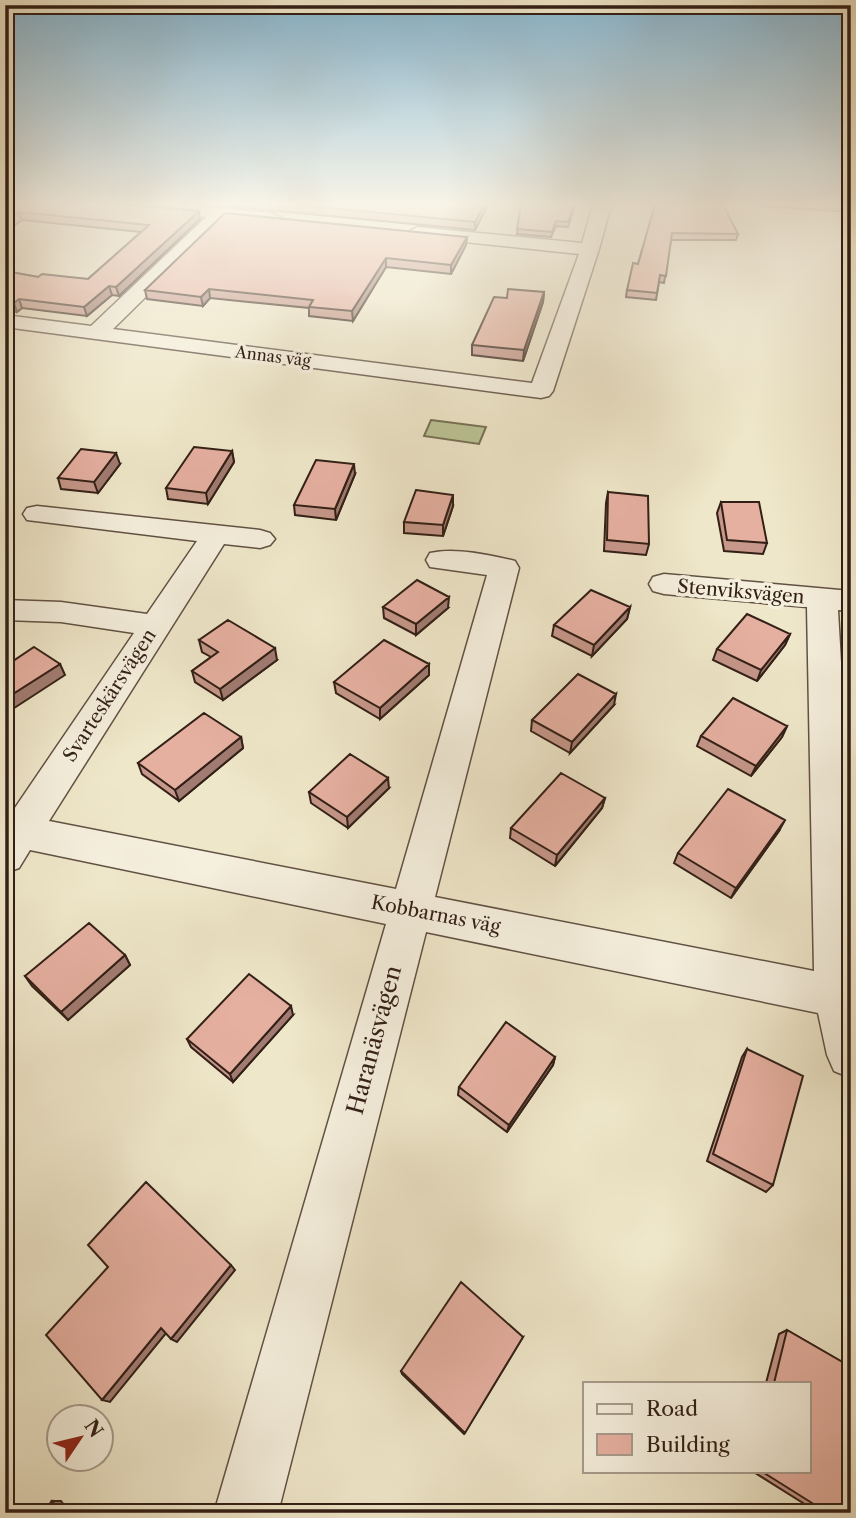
<svg xmlns="http://www.w3.org/2000/svg" width="856" height="1518" viewBox="0 0 856 1518" font-family="'Libre Caslon Text',serif">
  <style>
    .green { fill: #bcc495; stroke: #777256; stroke-width: 2 }
    .lines { fill: none; stroke-linecap: round; stroke-linejoin: round }
    .minor-casing { stroke: #615143; stroke-width: 3 }
    .minor { fill: #f5efdd; fill-rule: evenodd }
    .wall { fill: #c6978a; stroke: #321f16; stroke-width: 2 }
    .shaded-wall { fill: #a17b71; stroke: #321f16; stroke-width: 2 }
    .building { fill: #e6b0a1; stroke: #321f16; stroke-width: 2 }
    .labels { text-anchor: middle; stroke-width: 7; stroke-linejoin: round; paint-order: stroke }
    .far-street-label { font-size: 16px; fill: #321f16; stroke: #f5efdd }
    .street-label { font-size: 19px; fill: #321f16; stroke: #f5efdd }
    .near-street-label { font-size: 23px; fill: #321f16; stroke: #f5efdd }
  </style>
  <rect width="100%" height="100%" fill="#efe7ca"/>
  <filter id="stains"><feTurbulence type="fractalNoise" baseFrequency=".00286" numOctaves="4"/><feColorMatrix values="0 0 0 0 .2 0 0 0 0 .09 0 0 0 0 .02 0 0 0 .5 -.17"/></filter>
  <radialGradient id="worn" r=".72"><stop offset=".6" stop-color="#630" stop-opacity="0"/><stop offset="1" stop-color="#630" stop-opacity=".3"/></radialGradient>
  <path class="green" d="M431 420 486 427 479 444 424 436Z"/>
  <g class="lines">
    <g class="minor-casing">
      <path id="minor" d="M125 205H189L272 213 281 218 272 223 225 219 113 329 532 383 579 254 417 237 408 232 417 227 582 243 593 205H611L599 249 553 391 549 396 541 398 5 327V315L91 326 206 217 134 210Z
        M37 506 260 530 270 533 275 539 270 545 260 548 224 544 49 821 396 889 487 575 430 567 426 560 430 553C455 547 490 555 515 561L519 568 435 897 814 971 807 607 664 594 653 591 649 584 653 577 664 574 851 591V611L838 610 851 837V1078L834 1071 827 1055 818 1013 426 932 278 1513H214L386 924 30 850 19 868 5 873 6 821 134 633 61 622 5 620V600L61 602 147 614 197 541 27 520 23 514 27 508Z"/>
    </g>
    <use href="#minor" class="minor"/>
  </g>
  <path class="wall" d="M5 205 200 219 119 296 112 295 87 316 22 308 17 312 5 311V271L38 277 88 279 141 232 22 220 15 225 5 224Z
    M215 205H488L475 230Z
    M521 205H575L568 227 556 226 551 237 517 234Z
    M655 205 738 234 736 240H671L664 283 659 282 656 300 626 297 627 290 638 264Z
    M748 205H851V212Z
    M467 237 466 245 451 274 386 267 353 321 309 316V308L210 298 203 306 147 299 145 290Z
    M544 292 543 302 523 361 472 355V345L507 298Z
    M232 451 234 462 208 504 168 499 166 488Z
    M120 464 98 493 61 489 58 478Z
    M355 474 336 520 295 515 294 505Z
    M608 492 649 544 646 555 604 551 606 503Z
    M721 502 767 543 763 554 724 551 717 513Z
    M453 506 443 536 404 533V522Z
    M383 607 448 608 416 635 384 618Z
    M630 607 627 619 592 656 552 636 554 625Z
    M790 634 785 645 757 681 713 660 717 649Z
    M199 640 277 660 223 700 195 682 192 671 211 657 202 652Z
    M429 664V675L380 719 336 693 334 682Z
    M614 705 570 753 531 731 532 720Z
    M787 726 782 737 751 776 697 746 701 736Z
    M241 737 243 748 179 801 142 774 138 763Z
    M389 788 348 828 311 803 309 792Z
    M605 798 602 808 555 866 510 838 511 828Z
    M779 831 731 898 674 863 678 853Z
    M125 955 130 965 68 1020 32 986 25 976Z
    M293 1015 233 1082 191 1047 187 1039Z
    M747 1049 773 1185 766 1192 707 1161 742 1057Z
    M555 1057 553 1065 507 1132 458 1095 459 1087Z
    M787 1330 851 1367V1459L840 1513H819L752 1471H809V1383H766L779 1334Z
    M523 1337 464 1434 402 1374 401 1371Z"/>
  <path class="shaded-wall" d="M484 205H488L475 230V222Z
    M199 211 200 219 119 296 116 287Z
    M19 212 22 220 15 225 12 217Z
    M467 237 466 245 451 274V265Z
    M386 258V267L353 321 352 311Z
    M109 286 112 295 87 316 84 307Z
    M209 289 210 298 203 306 201 297Z
    M544 292 543 302 523 361 524 350Z
    M19 299 22 308 17 312 14 303Z
    M232 451 234 462 208 504 206 493Z
    M116 453 120 464 98 493 94 482Z
    M354 464 355 474 336 520 335 509Z
    M453 495V506L443 536V525Z
    M449 597 448 608 416 635V624Z
    M630 607 627 619 592 656 594 645Z
    M790 634 785 645 757 681 761 670Z
    M275 648 277 660 223 700 220 689Z
    M60 664 65 675 5 714V699Z
    M429 664V675L380 719V708Z
    M616 694 614 705 570 753 572 742Z
    M787 726 782 737 751 776 756 766Z
    M241 737 243 748 179 801 175 790Z
    M388 778 389 788 348 828 347 817Z
    M605 798 602 808 555 866 557 855Z
    M785 820 779 831 731 898 736 888Z
    M125 955 130 965 68 1020 61 1012Z
    M291 1006 293 1015 233 1082 230 1074Z
    M555 1057 553 1065 507 1132 509 1125Z
    M231 1265 235 1270 177 1342 171 1339Z
    M161 1328 167 1332 110 1402 102 1400Z
    M52 1501H61L70 1513H60Z"/>
  <path class="building" d="M5 205H136L199 211 116 287 109 286 84 307 19 299 14 303 5 302V271L38 277 42 274 88 279 149 225 19 212 12 217 5 216Z
    M298 205H484L475 222Z
    M521 205H574L568 222 556 221 552 232 517 229Z
    M655 205H723L738 234 672 233 666 276 660 275 657 293 627 290 633 263 638 264Z
    M225 213 467 237 451 265 386 258 352 311 309 307 313 300 209 289 201 297 145 290Z
    M508 289 544 292 524 350 472 345 494 297 507 298Z
    M194 447 232 451 206 493 166 488Z
    M81 449 116 453 94 482 58 478Z
    M316 460 354 464 335 509 294 505Z
    M416 490 453 495 443 525 404 522Z
    M608 492 648 496 649 544 607 540Z
    M721 502H759L767 543 727 540Z
    M417 580 449 597 416 624 383 607Z
    M591 590 630 607 594 645 554 625Z
    M747 614 790 634 761 670 717 649Z
    M228 620 275 648 220 689 192 671 218 652 199 640Z
    M384 640 429 664 380 708 334 682Z
    M34 647 60 664 5 699V664L7 665Z
    M578 674 616 694 572 742 532 720Z
    M733 698 787 726 756 766 701 736Z
    M204 713 241 737 175 790 138 763Z
    M350 754 388 778 347 817 309 792Z
    M561 773 605 798 557 855 511 828Z
    M728 789 785 820 736 888 678 853Z
    M89 923 125 955 61 1012 25 976Z
    M249 974 291 1006 230 1074 187 1039Z
    M506 1022 555 1057 509 1125 459 1087Z
    M747 1049 803 1076 773 1185 713 1154Z
    M146 1182 231 1265 171 1339 161 1328 102 1400 46 1335 108 1267 88 1245Z
    M461 1282 523 1337 465 1433 401 1371Z
    M787 1330 851 1367V1459L840 1513H828L761 1471H809V1383H774Z
    M52 1501 60 1513H42Z"/>
  <linearGradient id="sky" x2="0" y2="1"><stop stop-color="#89b9d4"/><stop offset="0.49" stop-color="#f8f4e7"/><stop offset="1" stop-color="#f8f4e7" stop-opacity="0"/></linearGradient>
  <rect width="856" height="417" fill="url(#sky)"/>
  <g class="labels">
    <g class="far-street-label">
      <text transform="translate(273 356) rotate(7)" y="6">Annas väg</text>
    </g>
    <g class="street-label">
      <text transform="translate(741 591) rotate(5)" y="7">Stenviksvägen</text>
      <text transform="translate(109 695) rotate(-57)" y="7">Svarteskärsvägen</text>
      <text transform="translate(436 914) rotate(11)" y="7">Kobbarnas väg</text>
    </g>
    <g class="near-street-label">
      <text transform="translate(374 1040) rotate(-75)" y="8">Haranäsvägen</text>
    </g>
  </g>
  <rect width="856" height="1518" fill="none" stroke="#efe7ca" stroke-width="28"/>
  <rect x="7" y="7" width="842" height="1504" fill="none" stroke="#321f16" stroke-width="3.5"/>
  <rect x="14" y="14" width="828" height="1490" fill="none" stroke="#321f16" stroke-width="2"/>
  <rect x="583" y="1382" width="228" height="91" fill="#f5efdd" stroke="#a79c8d" stroke-width="2"/>
  <rect x="597" y="1404" width="35" height="10" fill="#f5efdd" stroke="#a79c8d" stroke-width="2"/>
  <text x="646" y="1416" font-size="21" fill="#321f16">Road</text>
  <rect x="597" y="1434" width="35" height="21" fill="#e6b0a1" stroke="#a79c8d" stroke-width="2"/>
  <text x="646" y="1452" font-size="21" fill="#321f16">Building</text>
  <g transform="translate(80 1438) rotate(55)"><circle r="33" fill="#f5efdd" stroke="#a79c8d" stroke-width="2"/>
  <path d="M0-5L12 26L0 18L-12 26Z" fill="#8f2418"/>
  <text y="-10" font-size="19" font-weight="bold" text-anchor="middle" fill="#321f16">N</text>
  </g>
  <rect width="100%" height="100%" filter="url(#stains)"/>
  <rect width="100%" height="100%" fill="url(#worn)"/>
</svg>
